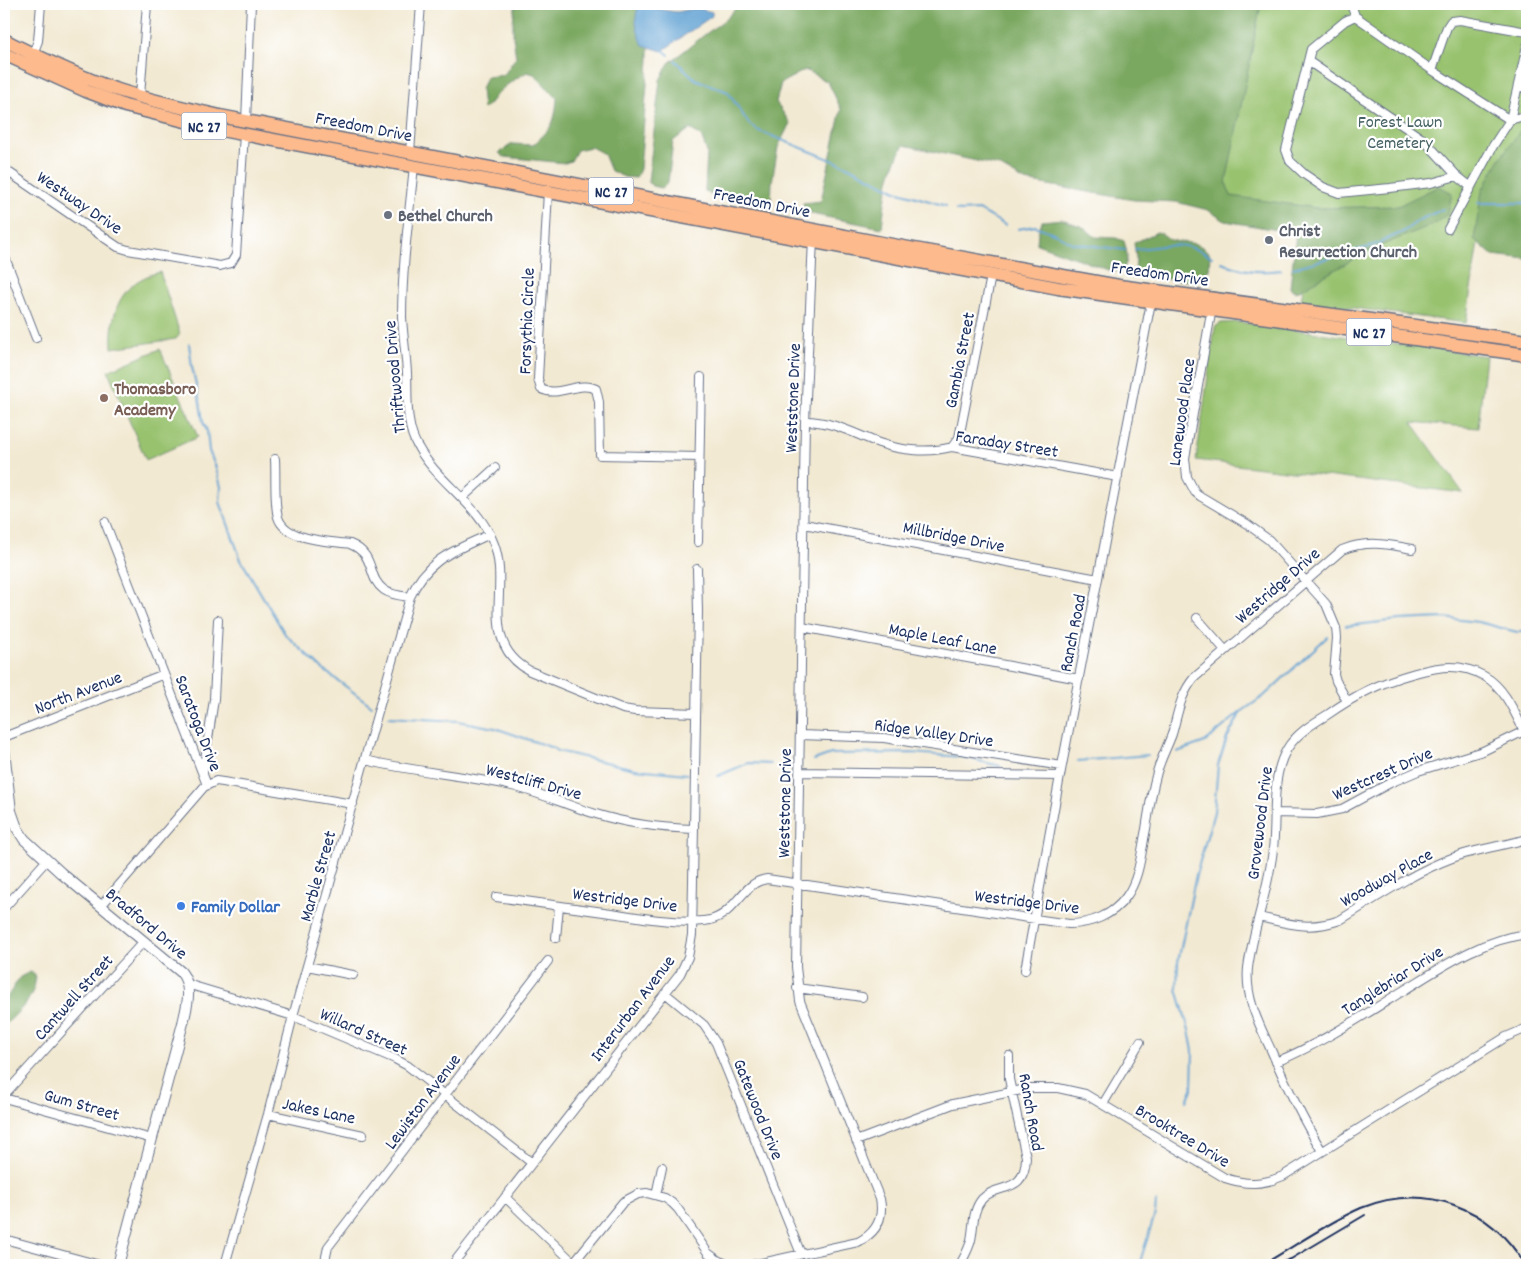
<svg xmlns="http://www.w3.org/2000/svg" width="1531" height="1269" viewBox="0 0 1531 1269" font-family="Dekko,sans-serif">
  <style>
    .green { fill: #98c26e; stroke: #5a7866 }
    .forest { fill: #7aa861; stroke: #4a6c60 }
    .water { fill: #5ea0d2; stroke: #3c6898 }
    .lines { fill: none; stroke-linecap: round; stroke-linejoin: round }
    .stream { stroke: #5ea0d2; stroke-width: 2 }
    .minor-casing { stroke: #667087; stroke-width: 10 }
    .tertiary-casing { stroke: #667087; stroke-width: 12 }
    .primary-casing { stroke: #667087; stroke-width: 15 }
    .minor { stroke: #fff; stroke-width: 8 }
    .tertiary { stroke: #fff; stroke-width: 10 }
    .primary { stroke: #fcba8d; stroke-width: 12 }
    .rail { stroke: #1b2f5e; stroke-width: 2 }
    .worship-dot { fill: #6b7280; stroke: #fff; stroke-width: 2 }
    .education-dot { fill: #8d6e63; stroke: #fff; stroke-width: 2 }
    .shop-dot { fill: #3f7fe0; stroke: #fff; stroke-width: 2 }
    .labels { text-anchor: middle; stroke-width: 4.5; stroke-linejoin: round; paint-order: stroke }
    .shield { fill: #fff; stroke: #5f6d8e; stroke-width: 1 }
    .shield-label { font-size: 16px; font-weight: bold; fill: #1b2f5e }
    .park-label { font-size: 18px; fill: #476264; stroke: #fff }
    .street-label { font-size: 18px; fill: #1b2f5e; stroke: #fff }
    .worship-label { font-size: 18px; font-weight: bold; fill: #5b616d; stroke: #fff; text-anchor: start }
    .education-label { font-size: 18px; font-weight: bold; fill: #785e54; stroke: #fff; text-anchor: start }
    .shop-label { font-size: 18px; font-weight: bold; fill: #366cbe; stroke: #fff; text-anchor: start }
  </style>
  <rect width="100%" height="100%" fill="#fff"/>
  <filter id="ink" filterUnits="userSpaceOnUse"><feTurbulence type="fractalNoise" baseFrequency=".02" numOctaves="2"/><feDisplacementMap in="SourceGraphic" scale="10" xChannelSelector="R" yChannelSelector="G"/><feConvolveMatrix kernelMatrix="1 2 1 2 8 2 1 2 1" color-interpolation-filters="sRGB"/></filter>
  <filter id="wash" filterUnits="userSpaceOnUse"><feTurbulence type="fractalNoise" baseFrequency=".0096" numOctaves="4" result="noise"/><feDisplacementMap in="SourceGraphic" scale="20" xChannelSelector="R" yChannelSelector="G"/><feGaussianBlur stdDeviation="1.12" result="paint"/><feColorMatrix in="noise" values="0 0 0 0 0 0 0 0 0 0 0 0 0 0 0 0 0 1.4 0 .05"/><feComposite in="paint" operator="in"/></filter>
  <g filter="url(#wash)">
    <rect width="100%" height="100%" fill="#f2e9d2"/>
    <path class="green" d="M1249 4H1527V248L1478 242 1466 323 1301 301 1313 225 1206 206Z
      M160 272 180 334 176 339 112 348C110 311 121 281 160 272Z
      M1238 322 1486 356 1478 428 1412 422 1463 493 1196 460 1215 327 1221 323Z
      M160 349 198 437 146 460 108 371Z"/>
    <path class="forest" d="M516 4H649V60L640 169 636 178 624 177 611 171 604 154 591 147 577 150 571 161 565 163 504 157 499 153 512 144 533 145C552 128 555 124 557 98L534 74 527 72C517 78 504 86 497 94 491 101 490 105 483 109L481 89 486 77 504 75 516 57C513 39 511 22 516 4Z
      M739 4H1261L1226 183 1231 196 1317 208 1398 206 1439 186 1452 193 1448 214 1434 224 1368 251 1296 292 1290 288 1296 233 1225 221 1208 210 1176 202 1134 200 1025 181 999 166 904 145C888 169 885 200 882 228L816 215 804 210 803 203 821 201 841 109 828 82 805 70 781 83 776 102 790 123 778 147 772 182 771 206 711 195 705 191 707 152 701 136 690 129 673 141 668 183 662 188 652 186 648 182 660 80 669 63 703 36 727 18Z
      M1526 123 1527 124V259L1492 255 1474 239 1482 191 1501 157Z
      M1062 219 1085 228 1095 237 1116 238 1124 241C1127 252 1130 262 1121 271H1111L1037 244 1038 232 1042 221Z
      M1157 232C1165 234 1166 238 1171 240 1187 245 1197 239 1210 254L1209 270 1191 281 1140 277 1135 273 1136 258 1134 243Z
      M30 972 35 974C38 996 18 1012 4 1026V1002L20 977Z"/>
    <path class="water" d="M646 6 669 11 677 12 697 8 712 12V16L662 51 643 45C638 33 633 21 638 8Z"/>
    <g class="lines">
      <path class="stream" d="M662 49 669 55
        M675 60 695 79 728 92 749 124 757 130 847 166 896 191 946 206
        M1478 203H1527
        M956 210 960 211 979 210 1005 225
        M1018 229 1035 226 1056 234 1072 243 1125 250
        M1135 249C1169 247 1179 238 1212 257
        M1222 262C1240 271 1261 273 1281 270
        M1293 268 1369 247 1403 232 1419 220 1443 209
        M189 344 192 367 200 402 203 422 207 431 209 451 216 468 221 487 220 502 241 560 285 634 321 668 372 706
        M1346 626 1399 620 1444 618 1478 622 1517 632H1527
        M388 717 458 721 495 728 553 748 557 751 635 769 687 774
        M1177 752 1205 742 1241 712 1264 696 1327 637
        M814 760 831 754 911 753 963 757 1000 766
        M1078 761 1148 755
        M718 776 748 763 771 764
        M1187 1101 1192 1089 1193 1051 1189 1030 1177 989 1178 962 1196 875 1214 812 1218 765 1227 738 1241 712
        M1139 1265 1155 1214 1156 1202"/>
    </g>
  </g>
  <g filter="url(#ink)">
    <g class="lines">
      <g class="minor-casing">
        <path id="minor" d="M1351 4 1355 16
          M33 54 38 41 41 4
          M1308 61 1424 140 1457 176 1471 187
          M1432 70 1447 27 1451 21 1460 20 1527 32
          M1519 82 1527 91
          M140 96 147 4
          M246 121 251 4
          M410 152 421 4
          M414 166C409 216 402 266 402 317 403 336 406 354 407 373 408 397 405 426 418 447 438 483 480 505 494 544 511 589 477 642 530 671L623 709 635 711 696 713
          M4 169 118 247 128 250 220 266 231 263 236 255 244 134
          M1457 176 1431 183 1390 188 1339 193 1323 187 1304 174 1290 161 1286 150 1311 49 1345 21 1355 16 1432 70 1510 120 1527 46
          M548 191 538 379 541 389C559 398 579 380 596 389L599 402 600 455 699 457
          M1448 229 1493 146 1510 120 1527 115
          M4 255 36 338
          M1212 308 1185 458 1187 477 1195 492 1200 496 1247 524 1269 540 1326 604 1336 628 1337 638 1334 674 1336 681 1347 701
          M805 421C832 421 855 434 879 443 902 451 929 453 952 447L1118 477
          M952 447 959 438 991 276
          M275 459C276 476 274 503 278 517 285 541 330 541 350 544 377 555 366 577 384 590 391 595 402 596 410 597
          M462 498 495 468
          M105 522 207 785
          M804 524 1098 579
          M698 542 701 377
          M1197 618 1225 650
          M802 627 1079 679
          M800 735 884 738 1062 766
          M4 737 164 674
          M365 760C414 772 464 775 512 786 541 793 568 806 596 814 628 824 661 828 694 829
          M800 772 1060 776
          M203 773 214 699 218 620
          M1276 813 1317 814 1342 809 1390 783 1418 771 1483 751 1524 731
          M496 897C537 903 577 908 618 914 643 918 685 925 710 920 736 914 742 882 767 879L1069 924C1091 924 1113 915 1126 897 1140 878 1141 852 1146 829 1149 811 1151 794 1156 776 1159 762 1167 748 1172 734 1178 713 1180 695 1194 678L1342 550C1365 540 1388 544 1412 549
          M101 906 204 787 216 781 223 782 353 804
          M4 908 46 861
          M1259 917C1289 924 1309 931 1340 920 1376 898 1412 873 1452 858 1476 849 1502 846 1527 839
          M556 938 559 906
          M307 966 353 975
          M1025 970 1060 776 1151 302
          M187 984 293 1016 395 1059 408 1066 532 1163
          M797 988 862 997
          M665 993 704 1025 716 1043 801 1254
          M1276 1062C1322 1043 1364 1015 1406 989 1445 965 1481 940 1527 934
          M4 1095 144 941
          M4 1098 152 1139
          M1103 1104 1140 1042
          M268 1114 363 1135
          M856 1141 953 1104 1031 1088H1058L1085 1094 1225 1178C1246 1185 1263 1185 1283 1176L1506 1037 1527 1028
          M1322 1151C1302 1119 1286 1085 1271 1050 1259 1024 1245 998 1248 968 1253 928 1269 889 1273 849 1277 817 1270 778 1287 749 1296 734 1312 724 1327 715 1357 694 1379 683 1415 673 1440 666 1461 663 1484 676 1506 688 1516 716 1527 737
          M656 1195 662 1167
          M505 1197 576 1265
          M4 1239 100 1265
          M325 1261 328 1247 548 961
          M574 1262 623 1202 638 1194 647 1193 665 1198 672 1203 678 1209 708 1253 719 1261 730 1265
          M225 1265 268 1114 293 1016 410 597C428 558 454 551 490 534
          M452 1265 680 974 688 957 692 935 698 611 697 569
          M752 1265 858 1242C876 1233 884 1219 880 1199L800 1001 796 967 805 421 813 239
          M960 1265C964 1257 969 1249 971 1240 974 1226 972 1211 982 1199 998 1182 1025 1196 1026 1157L1009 1079V1056
          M1526 1265 1527 1264"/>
      </g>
      <g class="tertiary-casing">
        <path id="tertiary" d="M4 750 11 811 17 828 24 839 61 873 181 972C193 987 187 1006 183 1023L118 1265"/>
      </g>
      <g class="primary-casing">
        <path id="primary" d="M4 40C39 57 75 75 112 88 147 100 184 108 220 116L887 244 1119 286 1527 341
          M4 54 86 91 125 106 221 130 1058 288 1527 355"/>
      </g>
      <use href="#minor" class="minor"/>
      <use href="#tertiary" class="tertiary"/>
      <use href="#primary" class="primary"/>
      <path class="rail" d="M1262 1265C1295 1246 1327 1223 1361 1208 1425 1182 1491 1207 1525 1265
        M1275 1265 1291 1259 1365 1215"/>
    </g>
  </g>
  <g class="worship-dot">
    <circle cx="388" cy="215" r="5"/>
    <circle cx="1269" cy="240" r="5"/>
  </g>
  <circle class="education-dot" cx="104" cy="398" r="5"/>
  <circle class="shop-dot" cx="181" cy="906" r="5"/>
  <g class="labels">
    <g class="shield">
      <rect x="181.5" y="112.5" width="45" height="27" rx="4"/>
      <rect x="588.5" y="177.5" width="45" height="27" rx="4"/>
      <rect x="1346.5" y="318.5" width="45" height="27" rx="4"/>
    </g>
    <g class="shield-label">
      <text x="204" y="132">NC 27</text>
      <text x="611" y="197">NC 27</text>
      <text x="1369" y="338">NC 27</text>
    </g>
    <g class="park-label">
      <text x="1400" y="127">Forest Lawn<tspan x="1400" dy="21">Cemetery</tspan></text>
    </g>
    <g class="street-label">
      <text transform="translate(364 126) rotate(11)" y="6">Freedom Drive</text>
      <text transform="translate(80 202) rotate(34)" y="6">Westway Drive</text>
      <text transform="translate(762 202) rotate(11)" y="6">Freedom Drive</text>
      <text transform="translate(1160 273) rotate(8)" y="6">Freedom Drive</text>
      <text transform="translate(526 321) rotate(-88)" y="6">Forsythia Circle</text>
      <text transform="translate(959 360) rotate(-79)" y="6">Gambia Street</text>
      <text transform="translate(394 377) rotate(-95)" y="6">Thriftwood Drive</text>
      <text transform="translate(792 398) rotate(-88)" y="6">Weststone Drive</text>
      <text transform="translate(1181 412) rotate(-82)" y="6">Lanewood Place</text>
      <text transform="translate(1007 443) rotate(9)" y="6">Faraday Street</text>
      <text transform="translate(954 536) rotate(11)" y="6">Millbridge Drive</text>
      <text transform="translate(1277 585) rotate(-41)" y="6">Westridge Drive</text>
      <text transform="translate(1072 633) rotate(-79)" y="6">Ranch Road</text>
      <text transform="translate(943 638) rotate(11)" y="6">Maple Leaf Lane</text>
      <text transform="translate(78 692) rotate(-21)" y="6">North Avenue</text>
      <text transform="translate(199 723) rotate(69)" y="6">Saratoga Drive</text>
      <text transform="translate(934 732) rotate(8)" y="6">Ridge Valley Drive</text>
      <text transform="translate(1382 773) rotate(-24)" y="6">Westcrest Drive</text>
      <text transform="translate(534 781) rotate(15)" y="6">Westcliff Drive</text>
      <text transform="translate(784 803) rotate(-89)" y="6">Weststone Drive</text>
      <text transform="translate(1259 823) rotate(-83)" y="6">Grovewood Drive</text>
      <text transform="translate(317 876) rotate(-74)" y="6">Marble Street</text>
      <text transform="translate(1386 877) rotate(-29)" y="6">Woodway Place</text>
      <text transform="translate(625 899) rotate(7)" y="6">Westridge Drive</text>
      <text transform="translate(1027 901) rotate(7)" y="6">Westridge Drive</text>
      <text transform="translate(147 923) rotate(40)" y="6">Bradford Drive</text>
      <text transform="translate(1392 980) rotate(-32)" y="6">Tanglebriar Drive</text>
      <text transform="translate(73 997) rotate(-48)" y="6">Cantwell Street</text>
      <text transform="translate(632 1008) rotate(-53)" y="6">Interurban Avenue</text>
      <text transform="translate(364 1031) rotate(24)" y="6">Willard Street</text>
      <text transform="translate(422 1101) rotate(-53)" y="6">Lewiston Avenue</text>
      <text transform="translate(82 1104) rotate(16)" y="6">Gum Street</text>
      <text transform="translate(759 1109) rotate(68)" y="6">Gatewood Drive</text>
      <text transform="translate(319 1110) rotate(12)" y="6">Jakes Lane</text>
      <text transform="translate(1032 1112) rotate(80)" y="6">Ranch Road</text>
      <text transform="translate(1183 1135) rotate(31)" y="6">Brooktree Drive</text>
    </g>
    <g class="worship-label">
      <text x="398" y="221">Bethel Church</text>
      <text x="1279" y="236">Christ<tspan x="1279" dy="21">Resurrection Church</tspan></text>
    </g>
    <g class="education-label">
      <text x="114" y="394">Thomasboro<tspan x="114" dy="21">Academy</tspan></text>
    </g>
    <g class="shop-label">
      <text x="191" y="912">Family Dollar</text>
    </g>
  </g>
  <rect width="1531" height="1269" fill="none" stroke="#fff" stroke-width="20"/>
</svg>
